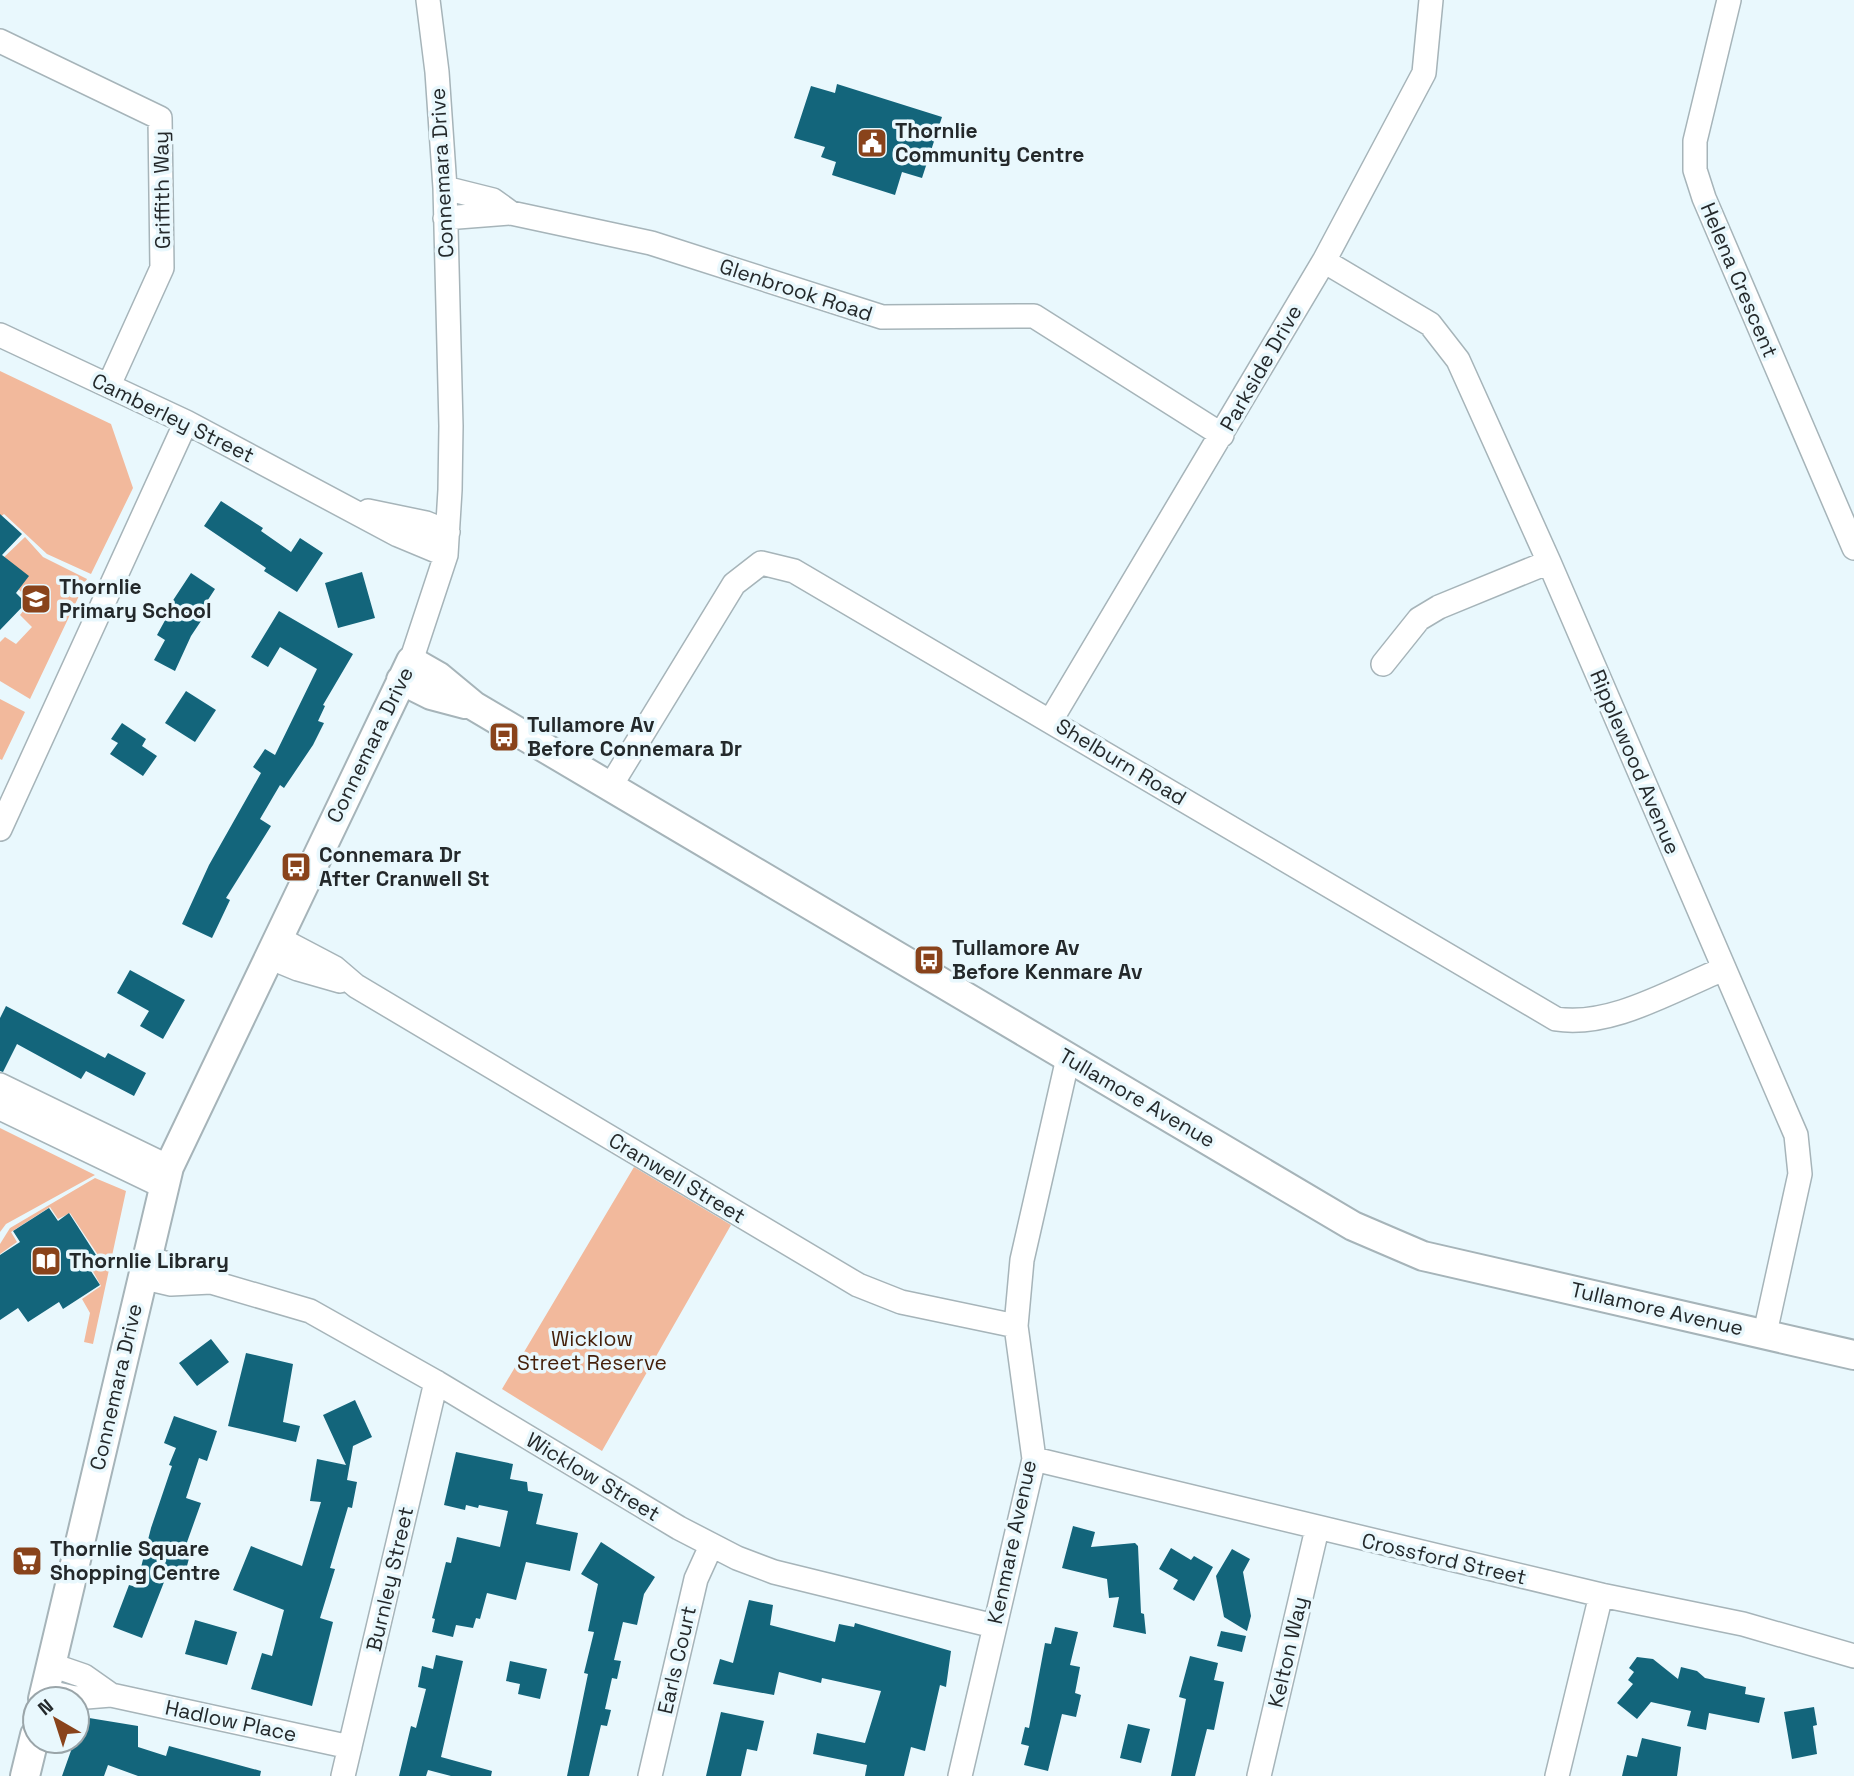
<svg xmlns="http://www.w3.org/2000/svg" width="1854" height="1776" viewBox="0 0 1854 1776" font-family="'Space Grotesk',sans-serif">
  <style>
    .green { fill: #f2b99c }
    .building { fill: #13657b }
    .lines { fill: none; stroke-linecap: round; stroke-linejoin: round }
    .minor-casing { stroke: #a6b4b9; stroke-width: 26 }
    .tertiary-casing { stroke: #a6b4b9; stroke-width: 32 }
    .minor { stroke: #fff; stroke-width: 23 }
    .tertiary { stroke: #fff; stroke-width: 28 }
    .labels { text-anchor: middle; stroke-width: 7; stroke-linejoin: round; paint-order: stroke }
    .poi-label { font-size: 21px; font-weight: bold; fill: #24292b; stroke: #e9f8fd; text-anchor: start }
    .street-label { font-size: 21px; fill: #24292b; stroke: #e9f8fd }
    .park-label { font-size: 21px; fill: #441f09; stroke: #e9f8fd }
  </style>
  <rect width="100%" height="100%" fill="#e9f8fd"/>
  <path class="green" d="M0 371 111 424 133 488 91 574 47 554 4 514 0 517Z
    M25 537 43 557 87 579 30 699 0 681V642L5 637 16 644 32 627 20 615 31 601 0 572V561Z
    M0 699 25 712 2 760 0 759Z
    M0 1128 95 1175 6 1224 0 1232Z
    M634 1167 731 1225 602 1451 502 1389Z
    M95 1178 126 1191 93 1344 84 1342 90 1313 82 1299 101 1286 90 1266 100 1258 70 1213 58 1219 50 1207 11 1232 17 1242 0 1254V1244L10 1228Z"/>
  <path class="building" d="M837 84 942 117 922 178 902 172 895 195 832 175 836 162 821 157 825 147 794 138 811 86 835 93Z
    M221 501 263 528 261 531 291 552 300 538 323 553 297 592 264 571 266 568 204 526Z
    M0 514 22 534 2 555 29 576 16 593 26 603 0 630Z
    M362 572 375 618 338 628 325 583Z
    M191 573 215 589 202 609 207 612 191 636 175 671 154 660 165 640 157 635 169 613 166 611Z
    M279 611 353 654 323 705 325 706 318 721 324 723 313 745 284 788 280 785 260 819 271 826 226 898 230 900 212 938 182 924 209 865 261 773 253 767 265 749 275 755 317 669 280 647 268 667 251 657Z
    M186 691 216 710 195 742 165 723Z
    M122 723 146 739 142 746 157 756 143 776 110 754 118 743 111 739Z
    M130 970 185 1000 163 1039 140 1026 149 1011 117 993Z
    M6 1006 105 1058 108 1053 146 1073 134 1096 86 1071 81 1079 17 1044 3 1072 0 1071V1018Z
    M49 1208 58 1221 69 1213 98 1258 87 1265 100 1285 63 1309 59 1302 28 1322 18 1308 0 1320V1255L20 1242 13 1231Z
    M211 1339 229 1362 197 1386 179 1363Z
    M246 1353 293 1364 283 1422 300 1426 296 1442 228 1426Z
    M355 1400 372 1437 353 1446 347 1480 357 1482 352 1508 348 1507 330 1568 335 1569 320 1618 333 1622 312 1706 251 1689 262 1653 272 1656 284 1610 233 1590 251 1546 302 1566 321 1502 310 1501 317 1459 346 1465 323 1415Z
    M174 1416 217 1431 207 1461 199 1458 186 1498 201 1503 186 1545 192 1547 183 1581 166 1577 142 1638 113 1627 129 1585 136 1587 151 1528 172 1466 169 1465 176 1448 164 1443Z
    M456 1452 513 1464 510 1479 527 1482 528 1491 543 1494 536 1524 578 1533 570 1571 526 1562 516 1600 487 1593 480 1619 476 1618 473 1628 456 1625 453 1637 432 1632 435 1619 432 1618 446 1562 451 1563 457 1537 500 1547 508 1511 479 1505 478 1508 466 1505 465 1510 444 1505Z
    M1073 1526 1095 1532 1091 1547 1135 1543 1138 1546 1141 1613 1144 1614 1146 1634 1113 1627 1119 1597 1109 1598 1107 1579 1062 1568Z
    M601 1542 655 1577 644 1594 637 1625 623 1622 614 1660 621 1661 617 1679 612 1678 605 1709 611 1710 607 1726 601 1725 589 1776H567L588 1674 584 1673 594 1632 588 1631 598 1584 581 1574Z
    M1171 1548 1191 1560 1194 1556 1213 1567 1194 1601 1173 1589 1178 1580 1159 1569Z
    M1232 1549 1250 1559 1243 1572 1251 1616 1247 1631 1224 1617 1216 1576Z
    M749 1600 773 1605 770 1625 835 1642 839 1624 854 1627 855 1623 951 1651 946 1687 940 1685 925 1751 911 1747 904 1776H865L867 1765 813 1754 817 1733 865 1743 881 1691 822 1678 821 1683 779 1672 774 1695 713 1684 720 1659 733 1663Z
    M195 1620 237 1632 227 1665 185 1654Z
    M1055 1627 1078 1632 1070 1665 1080 1667 1075 1693 1081 1695 1076 1717 1062 1714 1048 1771 1024 1765 1029 1746 1021 1744 1025 1727 1029 1728 1045 1643 1051 1644Z
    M1221 1631 1246 1636 1242 1652 1217 1646Z
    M436 1655 463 1661 441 1757 492 1771 491 1776H451L428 1770 426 1776H399L411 1726 416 1728 426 1689 418 1687 422 1666 433 1669Z
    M1190 1656 1218 1663 1214 1680 1224 1682 1214 1730 1207 1729 1195 1776H1171L1186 1699 1179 1697Z
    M1637 1657 1653 1659 1678 1679 1681 1667 1697 1671 1705 1678 1746 1687 1745 1694 1765 1698 1759 1723 1709 1713 1706 1730 1687 1726 1691 1711 1651 1702 1637 1719 1617 1703 1633 1684 1628 1680 1634 1672 1629 1668Z
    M510 1661 547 1669 540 1699 518 1694 520 1684 506 1681Z
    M1814 1707 1817 1725 1813 1726 1817 1754 1792 1759 1784 1712Z
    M721 1712 764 1721 757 1751 747 1749 741 1776H706Z
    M83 1717 138 1726V1747L166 1756 169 1746 261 1771 260 1776H138L108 1765 104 1776H62Z
    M1128 1724 1150 1729 1141 1763 1120 1758Z
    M1642 1738 1681 1747 1677 1776H1622L1627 1755 1637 1757Z"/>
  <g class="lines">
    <g class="minor-casing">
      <path id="minor" d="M1729 0 1695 141V170L1704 198 1854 548
        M0 41 160 118 162 268 109 385
        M445 188 493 200 511 213
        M445 218 511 213 651 243 882 317 1034 316 1222 435
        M1324 261 1430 324 1458 360 1549 562 1796 1135 1800 1174 1765 1333
        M0 335 186 422 398 535 446 555
        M368 511 426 523 448 532
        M411 661 446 555 450 490 451 426 445 188 437 72 428 0
        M1383 664 1419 619 1439 607 1549 562
        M1051 720 1324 261 1424 73 1431 0
        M610 787 734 584 761 563 794 571 1556 1019C1611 1028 1674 989 1724 969
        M0 829 186 422
        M278 938 335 968 356 986 858 1285 901 1302 1016 1326
        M269 957 298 969 340 981
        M0 1085 169 1167
        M0 1108 162 1186
        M146 1258 188 1269 211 1282 310 1311 436 1382 679 1528 737 1558 774 1572 994 1626
        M141 1277 171 1284 211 1282
        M1034 1459 1601 1595 1743 1624 1854 1656
        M52 1665 84 1676 111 1695
        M45 1691 74 1698 111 1695 350 1747
        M343 1776 436 1382
        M650 1776 696 1579 711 1546
        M960 1776 1034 1459 1016 1326 1022 1260 1068 1058
        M1259 1776 1317 1529
        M1557 1776 1601 1595"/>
    </g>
    <g class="tertiary-casing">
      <path id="tertiary" d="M401 680 431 695 465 704
        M43 1699 169 1167 411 661 439 677 474 706 1353 1226 1423 1256 1854 1355
        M25 1776 35 1735"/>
    </g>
    <use href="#minor" class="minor"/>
    <use href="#tertiary" class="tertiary"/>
  </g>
  <defs>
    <g id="civic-square" transform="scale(1.575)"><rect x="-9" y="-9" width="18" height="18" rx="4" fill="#89431b" stroke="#e9f8fd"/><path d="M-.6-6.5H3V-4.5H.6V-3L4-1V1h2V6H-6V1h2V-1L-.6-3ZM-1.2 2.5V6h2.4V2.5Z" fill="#fff"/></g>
    <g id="school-square" transform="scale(1.575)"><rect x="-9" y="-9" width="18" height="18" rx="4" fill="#89431b" stroke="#e9f8fd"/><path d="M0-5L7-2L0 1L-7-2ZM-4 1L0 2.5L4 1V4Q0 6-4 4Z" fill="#fff"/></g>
    <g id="bus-square" transform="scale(1.575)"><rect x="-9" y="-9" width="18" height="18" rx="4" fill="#89431b" stroke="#e9f8fd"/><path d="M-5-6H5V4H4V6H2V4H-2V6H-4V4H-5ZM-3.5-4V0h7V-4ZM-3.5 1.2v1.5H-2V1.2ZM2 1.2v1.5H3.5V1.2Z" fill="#fff"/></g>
    <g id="library-square" transform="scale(1.575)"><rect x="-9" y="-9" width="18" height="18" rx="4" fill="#89431b" stroke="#e9f8fd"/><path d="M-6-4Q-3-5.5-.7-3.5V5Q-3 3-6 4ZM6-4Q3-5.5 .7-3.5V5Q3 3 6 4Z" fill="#fff"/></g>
    <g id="supermarket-square" transform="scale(1.575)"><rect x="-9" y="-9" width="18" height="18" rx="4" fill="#89431b" stroke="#e9f8fd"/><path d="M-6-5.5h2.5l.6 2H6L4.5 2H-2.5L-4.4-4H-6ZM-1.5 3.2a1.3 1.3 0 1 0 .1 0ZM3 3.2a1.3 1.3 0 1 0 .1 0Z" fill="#fff"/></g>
  </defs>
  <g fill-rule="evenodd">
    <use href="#civic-square" x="872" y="143"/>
    <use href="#school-square" x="36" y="599"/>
    <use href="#bus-square" x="504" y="737"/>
    <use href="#bus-square" x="296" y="867"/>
    <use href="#bus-square" x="929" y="960"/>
    <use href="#library-square" x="46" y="1261"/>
    <use href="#supermarket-square" x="27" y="1561"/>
  </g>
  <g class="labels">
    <g class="poi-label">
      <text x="895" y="138">Thornlie<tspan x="895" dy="24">Community Centre</tspan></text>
      <text x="59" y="594">Thornlie<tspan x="59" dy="24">Primary School</tspan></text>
      <text x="527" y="732">Tullamore Av<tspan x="527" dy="24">Before Connemara Dr</tspan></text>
      <text x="319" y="862">Connemara Dr<tspan x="319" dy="24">After Cranwell St</tspan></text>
      <text x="952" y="955">Tullamore Av<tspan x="952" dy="24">Before Kenmare Av</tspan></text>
      <text x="69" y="1268">Thornlie Library</text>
      <text x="50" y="1556">Thornlie Square<tspan x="50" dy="24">Shopping Centre</tspan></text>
    </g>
    <g class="street-label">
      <text transform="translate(442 173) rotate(-93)" y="7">Connemara Drive</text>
      <text transform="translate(162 190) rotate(-91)" y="7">Griffith Way</text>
      <text transform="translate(1739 280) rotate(67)" y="7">Helena Crescent</text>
      <text transform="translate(796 290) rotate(18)" y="7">Glenbrook Road</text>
      <text transform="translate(1261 368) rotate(-60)" y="7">Parkside Drive</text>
      <text transform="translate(173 418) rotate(26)" y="7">Camberley Street</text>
      <text transform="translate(370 745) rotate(-64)" y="7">Connemara Drive</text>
      <text transform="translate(1121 762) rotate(31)" y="7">Shelburn Road</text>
      <text transform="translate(1635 762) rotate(67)" y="7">Ripplewood Avenue</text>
      <text transform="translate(1137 1098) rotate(30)" y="7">Tullamore Avenue</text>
      <text transform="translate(677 1178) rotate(31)" y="7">Cranwell Street</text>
      <text transform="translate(1657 1309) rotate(13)" y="7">Tullamore Avenue</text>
      <text transform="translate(116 1387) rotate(-77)" y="7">Connemara Drive</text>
      <text transform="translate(593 1477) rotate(31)" y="7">Wicklow Street</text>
      <text transform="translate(1012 1542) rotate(-78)" y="7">Kenmare Avenue</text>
      <text transform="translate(1444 1559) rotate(13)" y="7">Crossford Street</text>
      <text transform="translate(390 1579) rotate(-77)" y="7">Burnley Street</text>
      <text transform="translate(1288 1652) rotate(-77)" y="7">Kelton Way</text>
      <text transform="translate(677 1660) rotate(-77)" y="7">Earls Court</text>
      <text transform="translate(231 1721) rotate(12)" y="7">Hadlow Place</text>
    </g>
    <g class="park-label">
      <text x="592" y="1346">Wicklow<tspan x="592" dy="24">Street Reserve</tspan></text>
    </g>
  </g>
  <g transform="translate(56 1720) rotate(321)"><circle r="33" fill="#e9f8fd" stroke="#9aa5a9" stroke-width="2"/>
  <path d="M0-5L12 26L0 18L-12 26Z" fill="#89431b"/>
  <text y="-10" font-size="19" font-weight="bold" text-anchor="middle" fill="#24292b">N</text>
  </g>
</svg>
